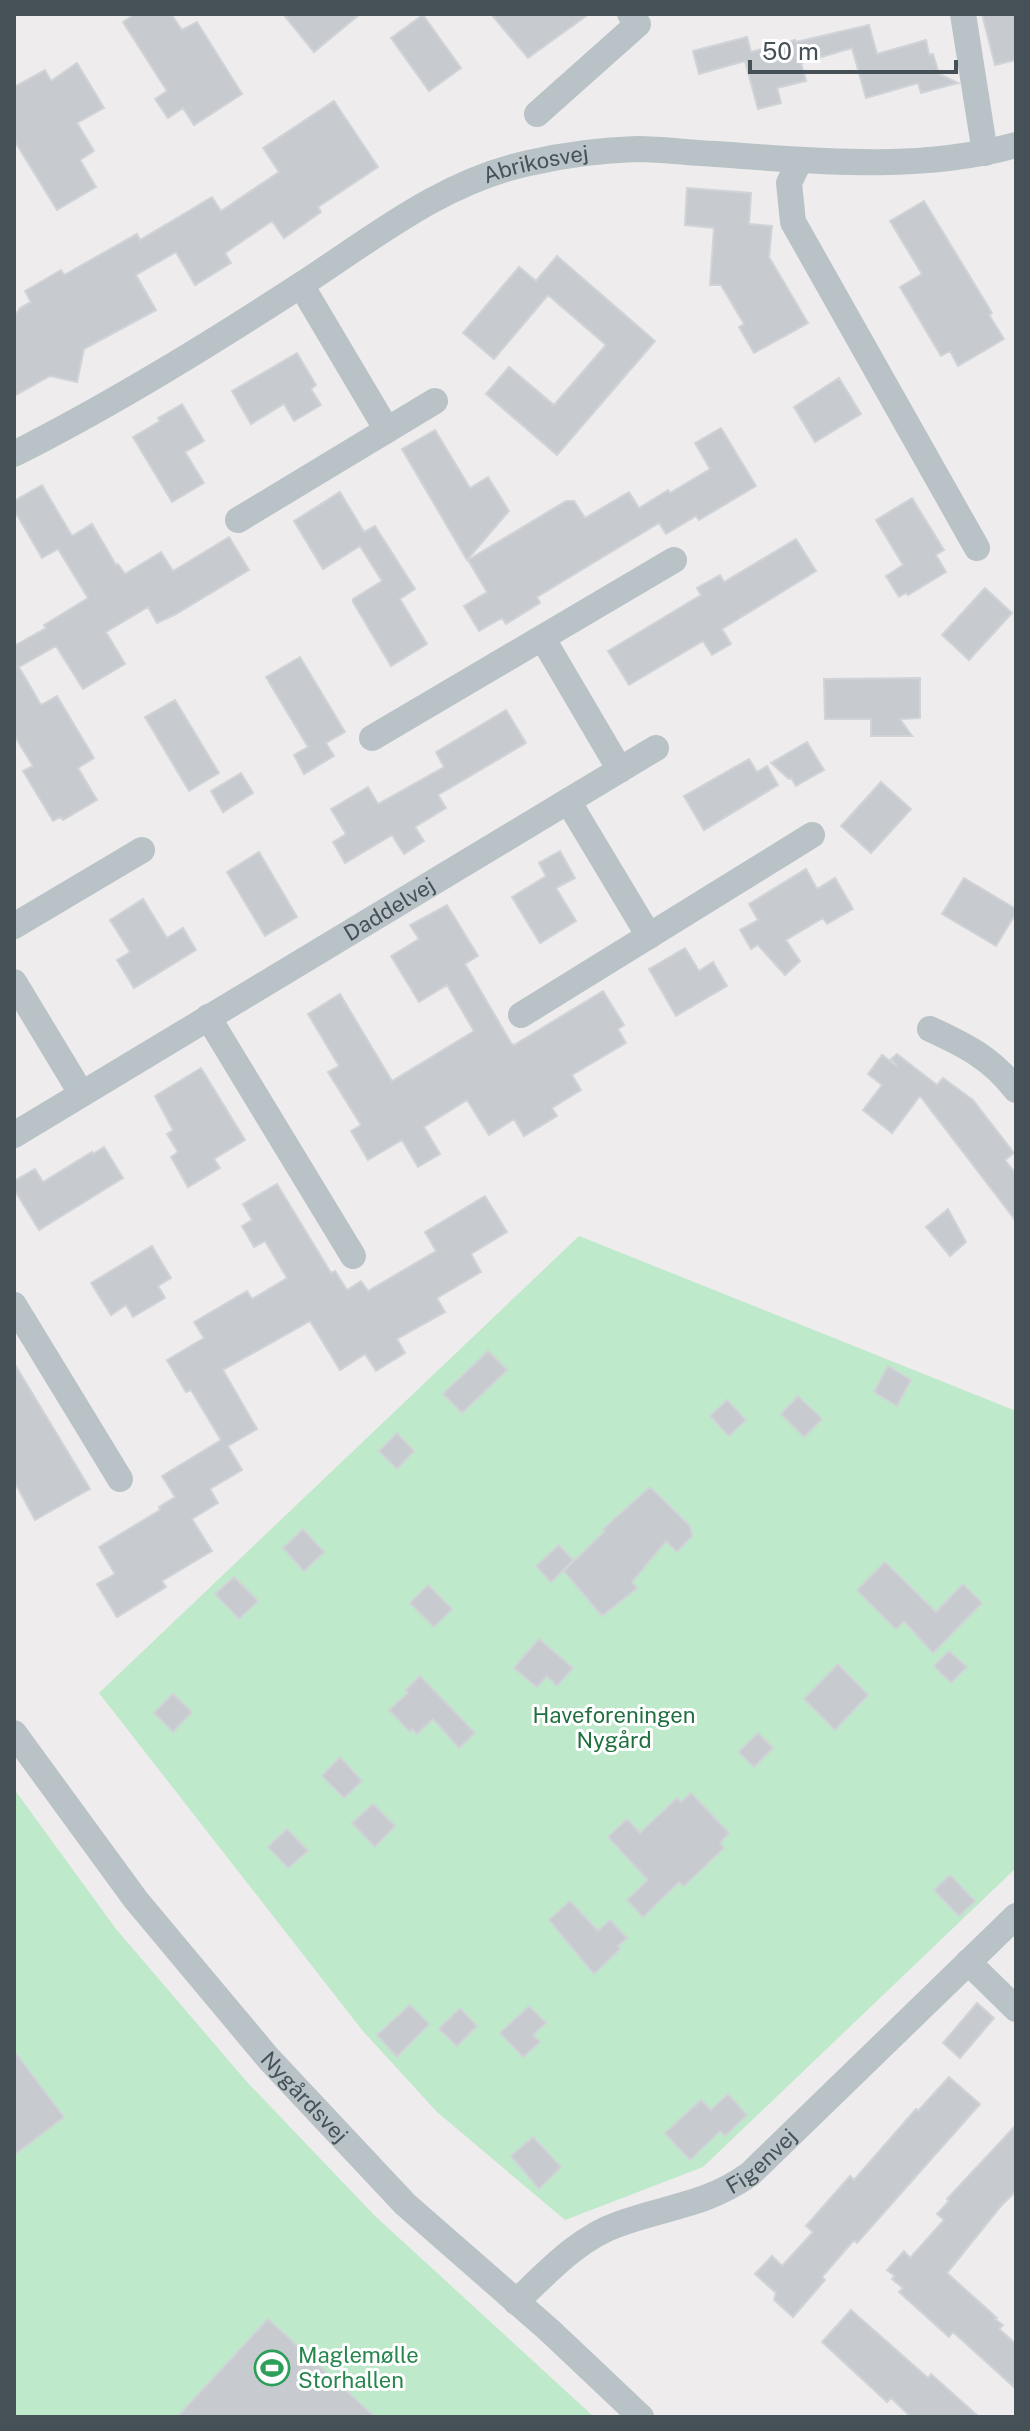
<svg xmlns="http://www.w3.org/2000/svg" width="1030" height="2431" viewBox="0 0 1030 2431" font-family="'Public Sans',sans-serif">
  <style>
    .green { fill: #bee9ca }
    .building { fill: #c7cace; stroke: #d0d3d7; stroke-width: 2 }
    .lines { fill: none; stroke-linecap: round; stroke-linejoin: round }
    .street { stroke: #b8c2c7; stroke-width: 26 }
    .labels { text-anchor: middle; stroke-width: 6; stroke-linejoin: round; paint-order: stroke }
    .street-label { font-size: 22px; fill: #465157; stroke: #fff }
    .park-label { font-size: 22px; fill: #20703f; stroke: #fff }
    .leisure-label { font-size: 22px; fill: #27864d; stroke: #fff; text-anchor: start }
  </style>
  <rect width="100%" height="100%" fill="#eeecec"/>
  <path class="green" d="M579 1236 1016 1411V1868L703 2167 565 2220 437 2112 362 2030 99 1693Z
    M14 1789 116 1929 247 2082 374 2215 594 2417H14Z"/>
  <path class="building" d="M135 14H171L182 30 197 22 242 94 194 125 183 108 168 118 155 99 167 91 123 22Z
    M283 14H360L314 52Z
    M491 14H589L528 58Z
    M982 14H1016V60L995 65Z
    M423 15 461 68 429 91 391 38Z
    M869 25 877 54 926 40 929 55 933 54 939 74 958 83 921 93 918 83 866 98 852 48 801 63 806 81 777 88 781 103 758 109 745 61 699 74 693 51 747 37 751 52 795 40 796 42Z
    M77 63 104 108 77 123 94 151 80 160 96 187 57 210 14 140V87L45 70 51 81Z
    M334 101 378 167 318 207 321 212 284 238 272 221 225 253 231 263 195 285 176 252 136 275 156 310 84 349 77 382 50 376 14 396V317L20 308 31 302 25 291 61 270 64 275 137 234 140 240 212 197 221 211 279 172 263 148Z
    M687 188 751 193 749 224 772 226 769 257 808 323 754 353 739 327 744 324 721 285H710L714 228 685 225Z
    M924 201 992 313 989 315 1004 339 958 366 950 351 941 356 900 287 922 274 890 221Z
    M557 256 655 341 557 455 486 394 509 367 554 405 606 345 548 295 494 359 463 333 519 267 536 281Z
    M297 353 316 385 311 389 321 405 294 421 284 404 251 424 232 391Z
    M839 378 861 414 815 442 794 407Z
    M182 404 204 441 185 452 204 483 172 502 133 437 160 421 158 418Z
    M721 428 756 486 699 520 696 516 666 534 659 523 537 597 540 603 506 624 502 618 479 631 464 606 487 592 468 560 566 501H574L585 518 629 492 639 508 668 490 670 493 710 469 695 443Z
    M435 430 470 488 488 477 509 511 467 560 402 449Z
    M42 485 72 536 92 524 116 565 118 564 125 574 161 552 173 571 229 537 249 570 176 614 157 623 148 607 106 632 125 664 83 689 56 646 19 667 41 705 57 696 94 758 78 768 97 800 63 820 60 817 53 821 23 771 33 766 14 735V646L46 628 44 625 88 598 58 549 42 558 14 510V501Z
    M340 492 364 532 375 526 415 589 400 599 427 644 391 666 353 602V599L382 581 360 546 323 569 294 521Z
    M912 498 944 550 936 555 946 572 908 595 906 593 899 597 886 576 903 565 876 520Z
    M796 539 816 571 722 629 731 644 712 655 703 641 629 685 608 651 701 595 697 588 720 575 724 582Z
    M985 588 1012 613 969 660 942 635Z
    M300 657 345 732 326 743 334 756 304 774 294 755 308 747 266 677Z
    M920 678V718L900 719 912 736H871V719H825L824 679Z
    M175 700 219 773 189 791 145 717Z
    M506 710 526 743 438 795 446 808 415 827 424 841 404 854 392 835 345 863 333 842 346 834 331 809 368 787 378 804 444 767 436 752Z
    M807 742 824 770 796 786 791 778 789 779 771 763Z
    M749 759 757 772 767 766 778 785 704 830 684 796Z
    M241 773 253 793 223 812 211 791Z
    M881 782 911 809 871 853 841 826Z
    M560 851 575 878 556 888 576 921 540 943 512 897 546 876 539 863Z
    M259 852 297 917 265 936 227 872Z
    M806 869 817 889 835 878 853 909 827 924 823 918 786 940 800 961 785 975 758 945 751 949 740 930 758 920 749 904Z
    M964 878 1016 909V913L996 946 942 914Z
    M143 899 167 938 183 928 196 950 134 988 117 960 130 952 110 920Z
    M447 905 478 956 465 964 511 1043 514 1045 603 991 624 1025 618 1029 626 1043 572 1075 581 1090 552 1108 557 1116 524 1136 514 1119 489 1135 467 1100 424 1127 440 1154 418 1167 402 1140 368 1160 351 1131 361 1125 328 1072 339 1066 308 1014 340 994 392 1081 474 1031 447 985 419 1002 391 956 419 939 410 925Z
    M685 948 699 971 713 962 727 986 676 1016 649 969Z
    M897 1054 937 1085 943 1078 973 1100 1014 1153 1005 1160 1016 1174V1221L920 1096 892 1133 863 1110 882 1085 868 1074 882 1055 897 1066 891 1059Z
    M201 1068 245 1140 214 1159 220 1168 188 1187 171 1157 178 1152 167 1134 173 1130 155 1096Z
    M104 1147 123 1178 39 1230 14 1189V1181L35 1169 43 1182 92 1152 93 1154Z
    M277 1184 331 1273 335 1271 347 1290 361 1281 368 1291 436 1251 425 1232 485 1196 507 1232 471 1254 481 1272 437 1298 445 1312 397 1339 405 1353 376 1371 365 1354 340 1370 310 1321 223 1370 257 1429 228 1446 242 1470 210 1489 218 1503 192 1519 212 1551 162 1581 166 1587 117 1617 97 1584 115 1574 99 1547 160 1510 159 1507 175 1497 162 1476 221 1440 191 1390 186 1392 167 1360 204 1338 194 1322 247 1291 252 1299 287 1278 265 1241 254 1247 242 1226 252 1220 243 1204Z
    M948 1209 966 1242 950 1256 926 1227Z
    M152 1246 171 1278 158 1286 165 1298 133 1317 126 1305 111 1315 91 1283Z
    M488 1351 507 1370 462 1413 443 1394Z
    M14 1363 90 1489 35 1520 14 1481Z
    M888 1366 911 1380 897 1406 874 1392Z
    M798 1396 822 1419 804 1437 781 1414Z
    M727 1400 746 1420 729 1436 710 1416Z
    M397 1433 414 1451 397 1469 379 1451Z
    M650 1487 690 1526 692 1536 677 1552 666 1541 632 1582 637 1588 602 1616 564 1571 605 1531 603 1529Z
    M303 1529 324 1552 304 1571 283 1548Z
    M559 1545 573 1560 551 1582 536 1566Z
    M885 1562 936 1612 963 1584 982 1603 933 1653 904 1621 896 1629 857 1590Z
    M234 1577 258 1601 239 1619 215 1594Z
    M428 1585 452 1609 434 1627 410 1603Z
    M539 1639 573 1668 557 1686 547 1676 537 1687 514 1668Z
    M949 1651 967 1667 951 1683 934 1666Z
    M838 1664 868 1695 835 1730 804 1699Z
    M420 1676 475 1733 459 1748 433 1719 417 1734 412 1729 410 1732 389 1710 408 1693 406 1690Z
    M173 1694 192 1712 173 1732 154 1713Z
    M758 1733 773 1748 754 1767 739 1752Z
    M340 1757 362 1781 344 1798 322 1776Z
    M691 1793 729 1833 720 1843 724 1848 684 1886 679 1882 643 1917 627 1900 648 1880 608 1837 627 1819 640 1833 677 1798 681 1802Z
    M373 1804 395 1826 375 1847 352 1823Z
    M287 1829 308 1851 288 1868 268 1847Z
    M950 1875 975 1901 959 1916 934 1890Z
    M570 1901 598 1931 610 1920 627 1938 618 1946 620 1949 594 1974 549 1920Z
    M977 2003 994 2018 960 2058 943 2043Z
    M410 2005 429 2024 397 2057 377 2035Z
    M529 2006 546 2023 533 2035 540 2042 523 2057 500 2033Z
    M460 2008 477 2026 457 2046 439 2029Z
    M14 2051 64 2117 14 2155Z
    M949 2077 980 2104 857 2243 854 2240 822 2277 825 2280 793 2317 774 2300 776 2293 755 2274 772 2256 782 2266 813 2232 806 2226 850 2176 854 2180 916 2109 918 2111Z
    M728 2094 747 2115 725 2136 720 2131 690 2160 665 2133 701 2100 711 2110Z
    M1016 2125V2191L1001 2206 947 2273 997 2318 995 2319 1003 2325 999 2329 1016 2344V2389L953 2332 949 2337 899 2292 903 2288 892 2279 895 2276 887 2270 904 2251 910 2258 944 2220 937 2214 949 2201 947 2199Z
    M533 2137 561 2167 539 2189 511 2156Z
    M851 2310 928 2378 931 2374 979 2417H911L891 2398 887 2402 822 2342Z
    M268 2319 375 2417H177Z"/>
  <g class="lines">
    <g class="street">
      <path d="M963 14 985 153"/>
      <path d="M537 114 638 24 630 14"/>
      <path d="M800 160 789 183 793 222 977 548"/>
      <path d="M301 285 387 430"/>
      <path id="s1" d="M14 454C113 404 208 345 301 285 373 238 443 181 529 163 564 155 600 150 637 149 663 149 689 153 715 154 815 161 918 172 1016 145"/>
      <path d="M238 520 435 401"/>
      <path d="M543 639 620 770"/>
      <path d="M372 738 674 560"/>
      <path d="M568 801 649 936"/>
      <path d="M14 926 142 850"/>
      <path d="M14 982 81 1093"/>
      <path d="M521 1015 812 835"/>
      <path d="M208 1017 353 1256"/>
      <path d="M930 1029C967 1046 991 1058 1016 1090"/>
      <path id="s2" d="M14 1135 656 748"/>
      <path d="M14 1305 120 1479"/>
      <path id="s3" d="M14 1733 136 1900 269 2059 405 2204 549 2330 641 2417"/>
      <path d="M968 1962 1016 2009"/>
      <path id="s4" d="M516 2302C547 2273 578 2238 619 2224 668 2206 705 2206 750 2174L1016 1916"/>
    </g>
  </g>
  <defs>
    <g id="stadium-ring" transform="scale(1.8)"><circle r="9.5" fill="#fff" stroke="#2e9e5b" stroke-width="1.5"/><path d="M0-5a6.5 5 0 1 0 0 10a6.5 5 0 1 0 0-10ZM-3.5-1.8h7v3.6h-7Z" fill="#2e9e5b"/></g>
  </defs>
  <g fill-rule="evenodd">
    <use href="#stadium-ring" x="272" y="2368"/>
  </g>
  <g class="labels">
    <g class="street-label">
      <text dy="8" stroke="none"><textPath href="#s1" startOffset="600">Abrikosvej</textPath></text>
      <text dy="8" stroke="none"><textPath href="#s2" startOffset="438">Daddelvej</textPath></text>
      <text dy="8" stroke="none"><textPath href="#s3" startOffset="466">Nygårdsvej</textPath></text>
      <text dy="8" stroke="none"><textPath href="#s4" startOffset="288">Figenvej</textPath></text>
    </g>
    <g class="park-label">
      <text x="614" y="1723">Haveforeningen<tspan x="614" dy="25">Nygård</tspan></text>
    </g>
    <g class="leisure-label">
      <text x="298" y="2363">Maglemølle<tspan x="298" dy="25">Storhallen</tspan></text>
    </g>
  </g>
  <rect width="1030" height="2431" fill="none" stroke="#465157" stroke-width="32"/>
  <path d="M750 60v12h206v-12" fill="none" stroke="#465157" stroke-width="4"/>
  <text x="762" y="60" font-size="24" fill="#465157" stroke="#ffffff" stroke-width="6" paint-order="stroke">50 m</text>
</svg>
